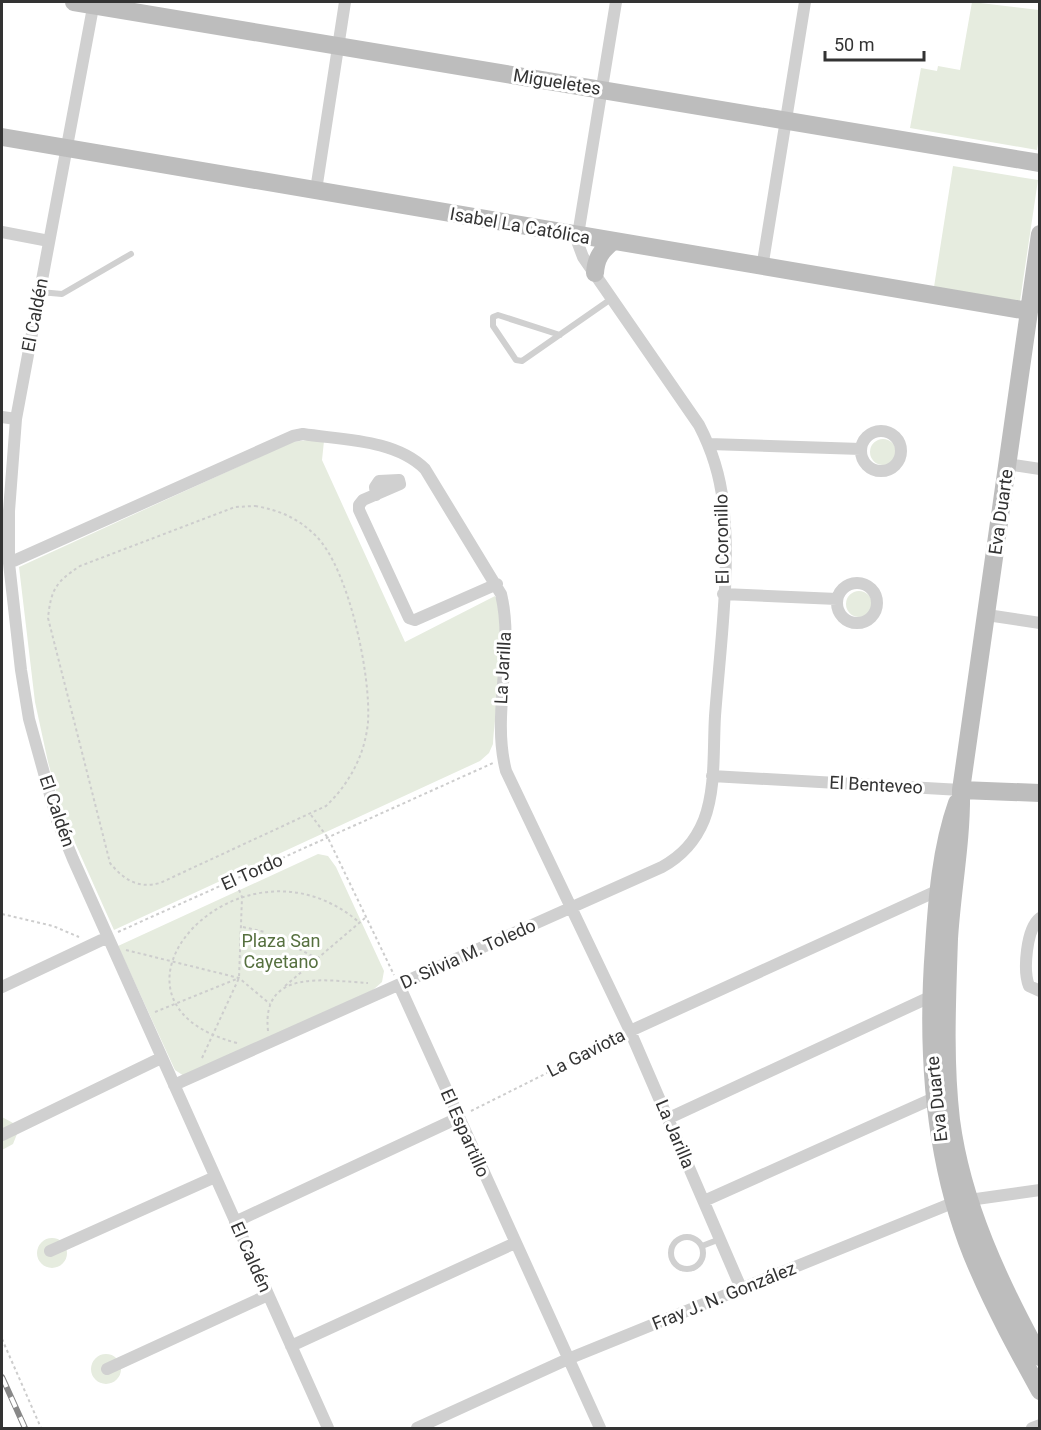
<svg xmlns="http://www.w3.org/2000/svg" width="1041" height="1430" viewBox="0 0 1041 1430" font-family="Roboto,sans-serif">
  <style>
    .green { fill: #e6ecdf }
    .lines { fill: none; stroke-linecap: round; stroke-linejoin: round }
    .path { stroke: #cdcdcd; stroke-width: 2; stroke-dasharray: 3 3; stroke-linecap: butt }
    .lane { stroke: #d0d0d0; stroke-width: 6 }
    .street { stroke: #d0d0d0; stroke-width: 12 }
    .secondary { stroke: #bdbdbd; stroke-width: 18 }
    .rail-casing { stroke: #888; stroke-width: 6 }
    .rail { stroke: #fff; stroke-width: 4; stroke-dasharray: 11; stroke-linecap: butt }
    .labels { text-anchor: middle; stroke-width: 6; stroke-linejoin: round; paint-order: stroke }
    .street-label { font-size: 18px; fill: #333; stroke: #fff }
    .park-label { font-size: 18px; fill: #56703f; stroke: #fff }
  </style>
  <rect width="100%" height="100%" fill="#fff"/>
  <path class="green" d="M972 2 1039 10 1040 131 1037 150 910 128 921 68 937 71 938 66 960 70Z
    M953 166 1038 180 1020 301 934 287Z
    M870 452a13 13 0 1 1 26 0a13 13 0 1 1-26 0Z
    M316 439 324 441 322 460 405 642 495 596C508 620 495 712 493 744L489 753 480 761 114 930 63 816 48 762 35 702 19 567 292 442Z
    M846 604a13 13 0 1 1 26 0a13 13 0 1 1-26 0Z
    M318 854 328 856 336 867 384 971 382 982 373 990 184 1076 175 1070 118 946Z
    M2 1117 13 1123 17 1134 13 1144 2 1150Z
    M37 1253a15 15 0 1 1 30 0a15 15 0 1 1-30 0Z
    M91 1369a15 15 0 1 1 30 0a15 15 0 1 1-30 0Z"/>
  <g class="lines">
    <path class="path" d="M255 506C279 510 298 518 316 536 349 569 371 675 368 722 365 755 349 784 326 806L160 883C138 889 124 880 110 863L48 618C51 589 56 582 80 566L235 507Z
      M311 815 328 838 394 975
      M2 914 53 926 79 937
      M243 927 265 932
      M118 932 493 763
      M299 949 318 959
      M126 950 239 978 270 1004
      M285 986 365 918
      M155 1012 239 978
      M268 1031C261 967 327 981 368 983
      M237 1043C75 1001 240 819 360 923
      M202 1058 239 978 242 897 235 880
      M471 1111 619 1037
      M2 1339 41 1428"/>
    <path class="lane" d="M40 292 62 294 131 254
      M560 335 498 315 493 317V326L516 360 522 361 611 299
      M671 1253a16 16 0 1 1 32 0a16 16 0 1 1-32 0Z
      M702 1246 720 1239"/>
    <path class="street" d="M94 2 16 419 9 511V563L21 670 29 719 57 820 73 859 328 1428
      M316 190 345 2
      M2 232 49 241
      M762 268 805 2
      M2 417 16 419
      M861 451a20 20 0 1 1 40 0a20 20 0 1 1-40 0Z
      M709 444 861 449
      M1007 464 1040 469
      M376 495 375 487 379 481 399 480 400 484 363 500 359 505V510L409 618 415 620 497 584
      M9 563 293 436 303 434C342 440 395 439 425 469L501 594C515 652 491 713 506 771L630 1031 741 1288
      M837 603a20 20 0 1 1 40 0a20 20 0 1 1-40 0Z
      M723 594 837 599
      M987 615 1040 623
      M712 776 961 790
      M1040 918C1026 929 1023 971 1029 986L1040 991
      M399 985 600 1428
      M2 987 108 937
      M630 1031 939 890
      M174 1085 662 867C682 856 695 842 704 820 716 789 713 749 715 716 720 649 731 569 723 503 720 475 712 450 699 425L583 257 577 241 616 2
      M669 1118 930 997
      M2 1135 161 1058
      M704 1201 934 1098
      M235 1222 458 1118
      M50 1251 215 1177
      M291 1346 515 1243
      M107 1369 268 1295
      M417 1428 568 1359 955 1202 1040 1190
      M1032 1428 1040 1425"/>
    <path class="secondary" d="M74 2 1040 163
      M2 137 1028 311
      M1040 234 961 790C962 840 952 889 949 939 947 999 944 1060 951 1120 962 1204 1000 1284 1040 1357
      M595 273C596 258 601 251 613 241
      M961 790 1040 793
      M957 803C941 848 937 899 934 947 926 1054 934 1169 978 1269 996 1311 1018 1351 1040 1391"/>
    <g class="rail-casing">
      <path id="rail" d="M2 1377 25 1428"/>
    </g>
    <use href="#rail" class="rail"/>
  </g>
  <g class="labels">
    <g class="street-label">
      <text transform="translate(557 82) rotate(9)" y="6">Migueletes</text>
      <text transform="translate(520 226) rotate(10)" y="6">Isabel La Católica</text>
      <text transform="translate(35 315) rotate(-79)" y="6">El Caldén</text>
      <text transform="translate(1001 512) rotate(-82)" y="6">Eva Duarte</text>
      <text transform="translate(722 539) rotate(-91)" y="6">El Coronillo</text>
      <text transform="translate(503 668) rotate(-87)" y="6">La Jarilla</text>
      <text transform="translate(876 785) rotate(3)" y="6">El Benteveo</text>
      <text transform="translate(57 811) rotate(71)" y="6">El Caldén</text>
      <text transform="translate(252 872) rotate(-24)" y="6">El Tordo</text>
      <text transform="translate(468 954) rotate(-24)" y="6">D. Silvia M. Toledo</text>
      <text transform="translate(586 1053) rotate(-27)" y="6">La Gaviota</text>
      <text transform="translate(937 1099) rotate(-96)" y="6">Eva Duarte</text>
      <text transform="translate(465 1133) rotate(66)" y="6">El Espartillo</text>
      <text transform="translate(675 1134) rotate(67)" y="6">La Jarilla</text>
      <text transform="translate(251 1257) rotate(66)" y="6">El Caldén</text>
      <text transform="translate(724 1296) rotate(-22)" y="6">Fray J. N. González</text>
    </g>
    <g class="park-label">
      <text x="281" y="947">Plaza San<tspan x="281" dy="21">Cayetano</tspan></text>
    </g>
  </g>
  <rect width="1041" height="1430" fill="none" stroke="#333333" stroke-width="6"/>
  <path d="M825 51v9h99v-9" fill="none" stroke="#333333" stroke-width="3"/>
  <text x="834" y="51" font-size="18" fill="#333333" stroke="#ffffff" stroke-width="4.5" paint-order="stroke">50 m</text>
</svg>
